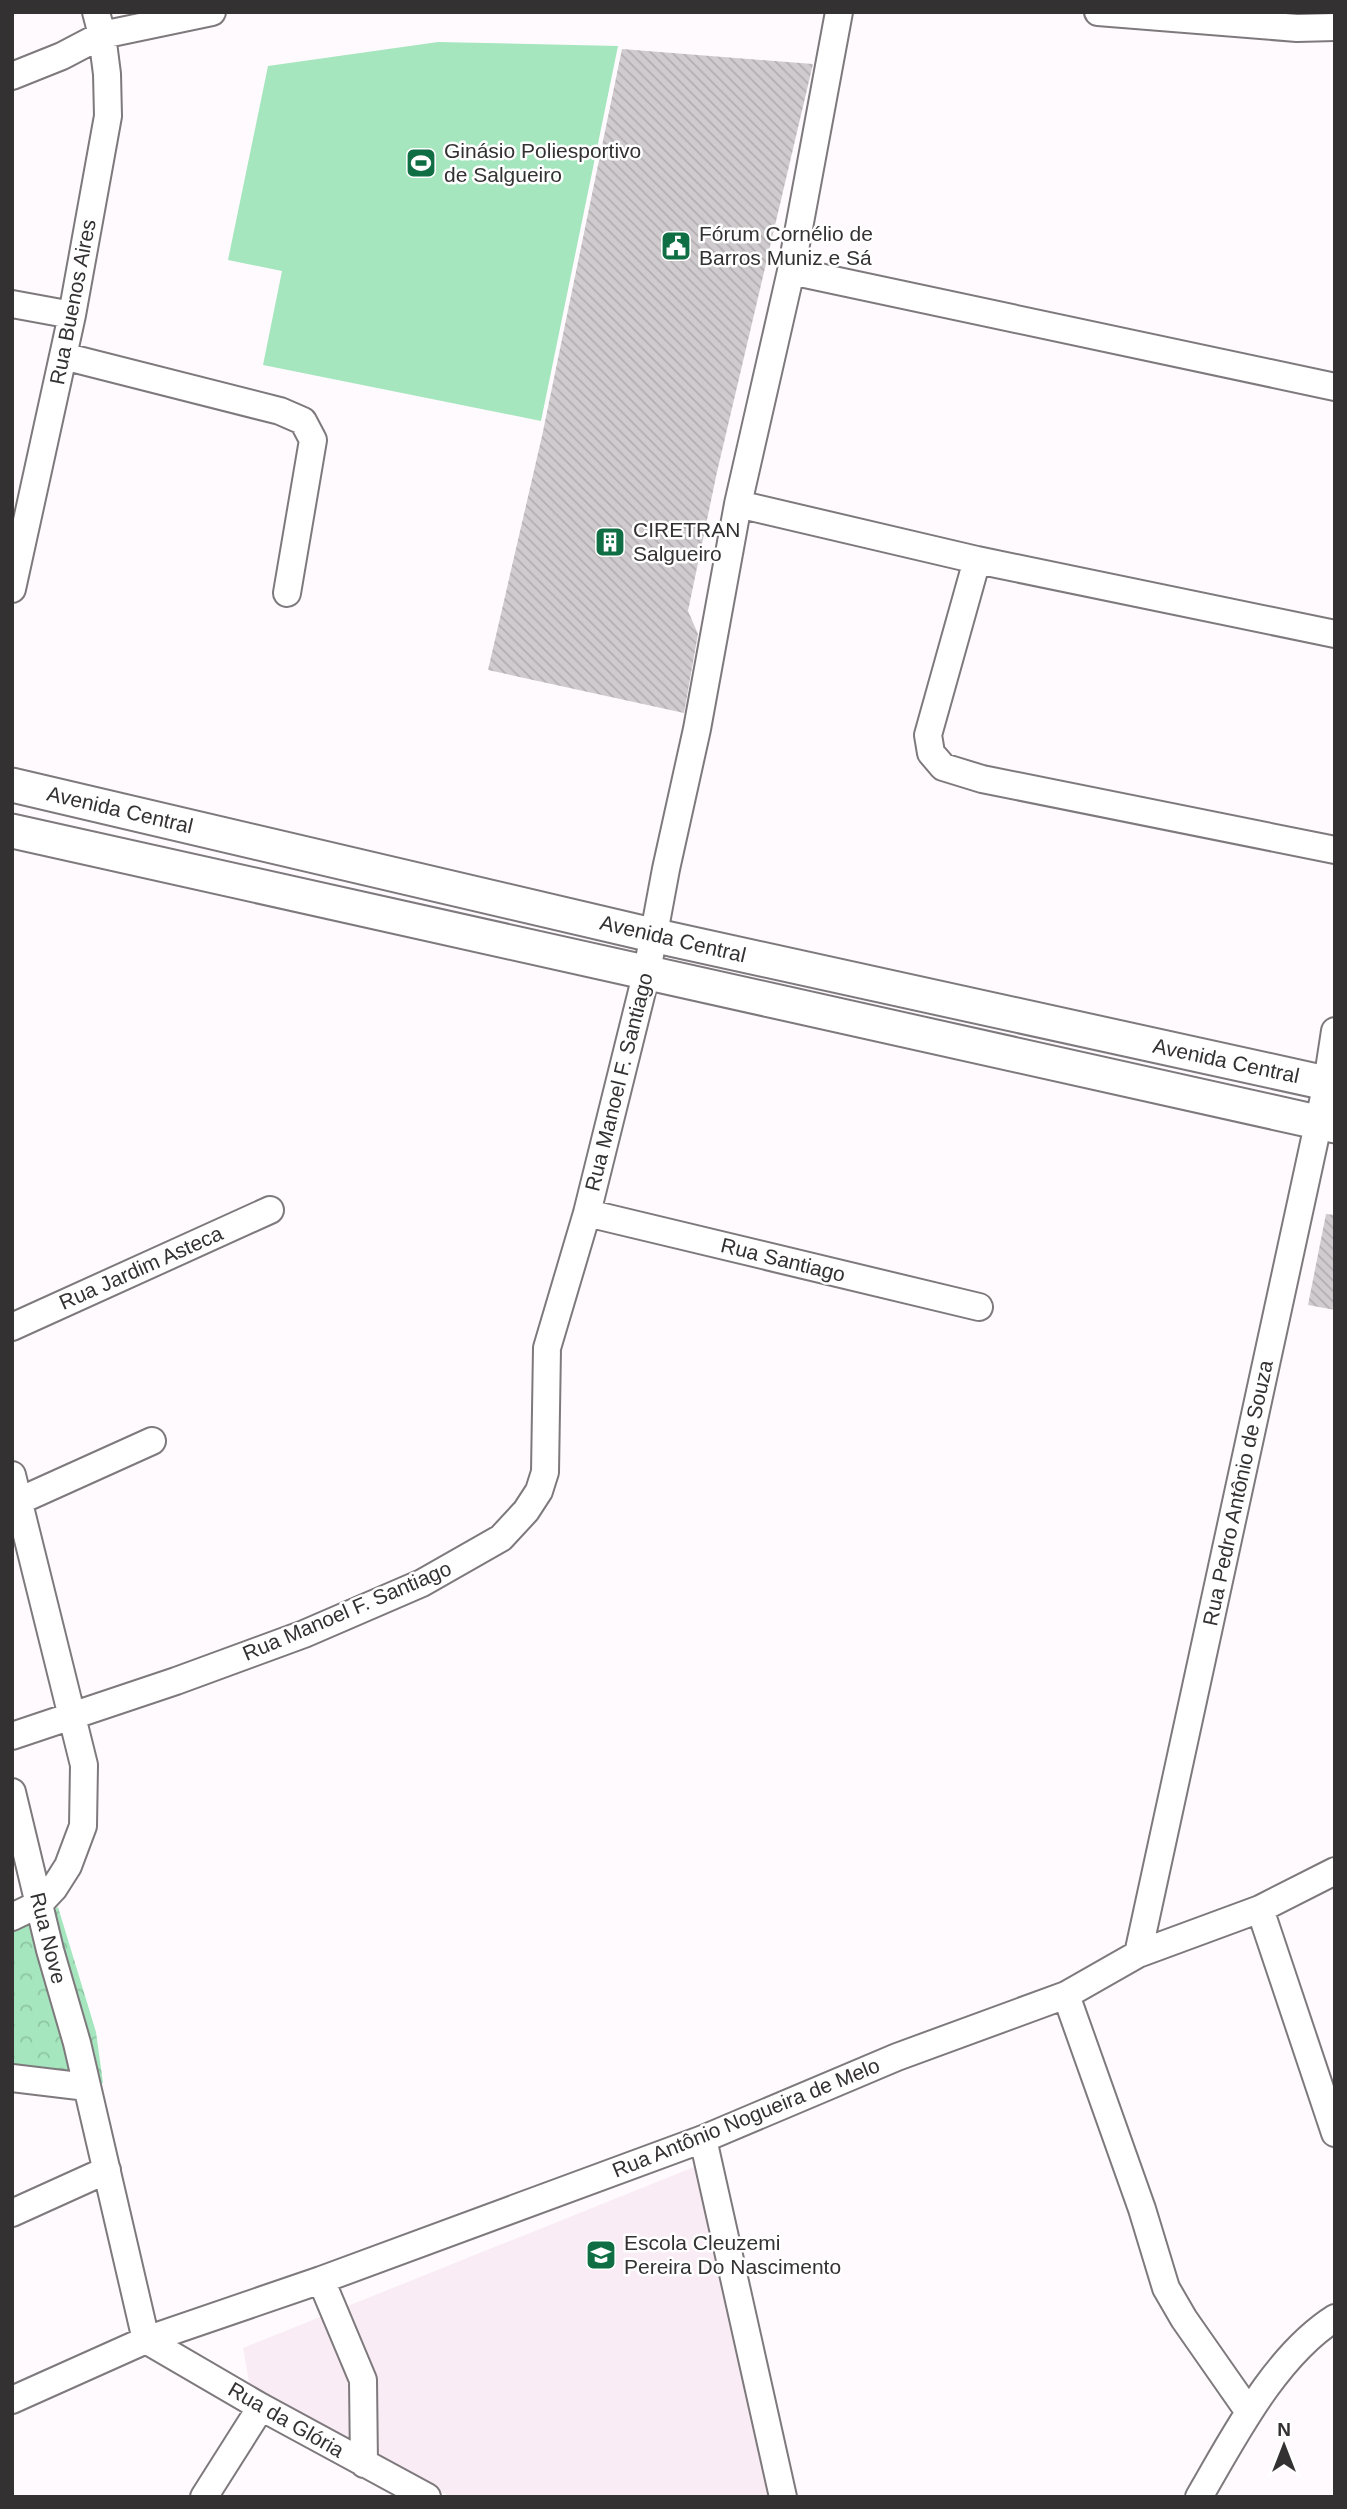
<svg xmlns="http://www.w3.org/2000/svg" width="1347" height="2509" viewBox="0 0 1347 2509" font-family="Arial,sans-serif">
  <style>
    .built { fill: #f9ecf5 }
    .park { fill: url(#park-crowns) }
    .pitch { fill: #a5e6be }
    .building { fill: url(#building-back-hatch) }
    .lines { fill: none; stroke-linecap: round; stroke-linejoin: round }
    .minor-casing { stroke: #7e797c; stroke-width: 30 }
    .tertiary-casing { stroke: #7e797c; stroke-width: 37 }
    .minor { stroke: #fff; stroke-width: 26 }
    .tertiary { stroke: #fff; stroke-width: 33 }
    .labels { text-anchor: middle; stroke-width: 5; stroke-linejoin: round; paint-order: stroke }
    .poi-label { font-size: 21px; fill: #333132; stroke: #fff; text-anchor: start }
    .street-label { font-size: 21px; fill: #333132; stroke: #fff }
  </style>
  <defs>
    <pattern id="park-crowns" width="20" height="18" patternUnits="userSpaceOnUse" patternTransform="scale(1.75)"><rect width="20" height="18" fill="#a5e6be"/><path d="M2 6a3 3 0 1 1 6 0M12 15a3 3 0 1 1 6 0" fill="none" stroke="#8ec6a4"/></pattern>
    <pattern id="building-back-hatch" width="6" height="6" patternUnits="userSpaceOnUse" patternTransform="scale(1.75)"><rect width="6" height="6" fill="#d0cbce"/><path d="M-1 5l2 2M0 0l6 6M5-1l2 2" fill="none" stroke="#b3afb1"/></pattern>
  </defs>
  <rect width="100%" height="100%" fill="#fffafd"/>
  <path class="built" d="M704 2163 789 2497H451L250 2387 243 2348Z"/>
  <path class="park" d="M58 1907 96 2032 103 2083 12 2076V1927Z"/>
  <path class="pitch" d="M438 42 618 46 541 421 263 365 282 271 228 260 268 66Z"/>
  <path class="building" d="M622 49 813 64 717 472 688 611 698 634 684 713 488 670 542 436Z
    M1326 1214 1335 1215V1310L1308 1305Z"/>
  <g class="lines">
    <g class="minor-casing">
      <path id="minor" d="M1098 12 1297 28 1335 27
        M12 76 62 56 102 35 212 12
        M791 271 1335 387
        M12 304 72 315
        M63 356 280 411 303 421 313 440 287 593
        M738 504 977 560 1335 634
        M977 560 928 735 931 753 943 767 982 779 1335 850
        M12 589 72 315 108 116 107 74 102 35 96 12
        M587 1213 979 1307
        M12 1327 270 1210
        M12 1475 84 1765 83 1826 68 1866 54 1888 39 1904 12 1917
        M19 1501 152 1441
        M12 1736 176 1681 304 1634 422 1583 501 1538 526 1511 539 1491 545 1472 547 1348 587 1213 647 971 666 869 697 729 738 504 791 271 839 12
        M12 1792 50 1950 77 2043 146 2340
        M1260 1909 1335 2133
        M1138 1954 1327 1083 1335 1031
        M1066 1995 1142 2209 1166 2288 1184 2319 1249 2412
        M12 2078 87 2087
        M703 2139 783 2497
        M12 2213 107 2170
        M321 2280 363 2380 364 2464
        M146 2340 261 2407 427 2497
        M12 2400 146 2340 321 2280 703 2139 897 2057 1066 1995 1138 1954 1260 1909 1335 1871
        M204 2497 261 2407
        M1199 2497C1234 2437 1275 2356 1335 2318"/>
    </g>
    <g class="tertiary-casing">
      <path id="tertiary" d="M12 785 652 935 1335 1085
        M12 831 1335 1126"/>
    </g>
    <use href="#minor" class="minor"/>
    <use href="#tertiary" class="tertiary"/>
  </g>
  <defs>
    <g id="stadium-square" transform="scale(1.575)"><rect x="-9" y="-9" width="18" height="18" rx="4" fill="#0f6e43" stroke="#fff"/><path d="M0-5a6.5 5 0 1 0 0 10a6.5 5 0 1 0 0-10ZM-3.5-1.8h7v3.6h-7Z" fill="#fff"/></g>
    <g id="civic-square" transform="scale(1.575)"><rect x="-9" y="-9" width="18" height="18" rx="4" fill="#0f6e43" stroke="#fff"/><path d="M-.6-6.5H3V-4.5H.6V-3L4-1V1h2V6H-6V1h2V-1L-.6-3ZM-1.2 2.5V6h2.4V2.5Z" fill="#fff"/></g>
    <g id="building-square" transform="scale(1.575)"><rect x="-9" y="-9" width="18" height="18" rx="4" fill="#0f6e43" stroke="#fff"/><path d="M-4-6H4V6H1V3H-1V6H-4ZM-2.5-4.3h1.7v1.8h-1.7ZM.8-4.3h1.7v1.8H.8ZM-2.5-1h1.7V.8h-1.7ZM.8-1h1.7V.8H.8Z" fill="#fff"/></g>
    <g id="school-square" transform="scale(1.575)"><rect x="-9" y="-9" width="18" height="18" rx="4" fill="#0f6e43" stroke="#fff"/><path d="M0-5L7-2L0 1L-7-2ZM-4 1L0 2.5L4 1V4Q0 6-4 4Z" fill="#fff"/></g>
  </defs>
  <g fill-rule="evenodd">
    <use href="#stadium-square" x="421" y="163"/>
    <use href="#civic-square" x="676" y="246"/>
    <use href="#building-square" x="610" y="542"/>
    <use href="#school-square" x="601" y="2255"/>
  </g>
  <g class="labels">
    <g class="poi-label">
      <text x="444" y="158">Ginásio Poliesportivo<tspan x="444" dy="24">de Salgueiro</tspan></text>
      <text x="699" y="241">Fórum Cornélio de<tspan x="699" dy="24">Barros Muniz e Sá</tspan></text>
      <text x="633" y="537">CIRETRAN<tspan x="633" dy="24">Salgueiro</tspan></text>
      <text x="624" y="2250">Escola Cleuzemi<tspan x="624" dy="24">Pereira Do Nascimento</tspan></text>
    </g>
    <g class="street-label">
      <text transform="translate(73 302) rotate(-79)" y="7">Rua Buenos Aires</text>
      <text transform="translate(120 810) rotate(13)" y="7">Avenida Central</text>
      <text transform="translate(673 939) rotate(13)" y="7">Avenida Central</text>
      <text transform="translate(1226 1061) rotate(12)" y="7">Avenida Central</text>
      <text transform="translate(619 1082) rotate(-76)" y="7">Rua Manoel F. Santiago</text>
      <text transform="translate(783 1260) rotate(14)" y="7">Rua Santiago</text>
      <text transform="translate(141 1268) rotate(-24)" y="7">Rua Jardim Asteca</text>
      <text transform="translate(1238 1493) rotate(-78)" y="7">Rua Pedro Antônio de Souza</text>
      <text transform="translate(347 1611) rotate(-23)" y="7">Rua Manoel F. Santiago</text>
      <text transform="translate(48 1938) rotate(76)" y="7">Rua Nove</text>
      <text transform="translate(746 2118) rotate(-22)" y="7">Rua Antônio Nogueira de Melo</text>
      <text transform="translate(286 2420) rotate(30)" y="7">Rua da Glória</text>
    </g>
  </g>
  <rect width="1347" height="2509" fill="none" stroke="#333132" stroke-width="28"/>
  <g transform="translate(1284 2446)" stroke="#ffffff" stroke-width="5" paint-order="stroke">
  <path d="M0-5L12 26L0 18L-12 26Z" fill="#333132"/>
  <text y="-10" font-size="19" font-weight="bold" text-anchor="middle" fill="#333132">N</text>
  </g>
</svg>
